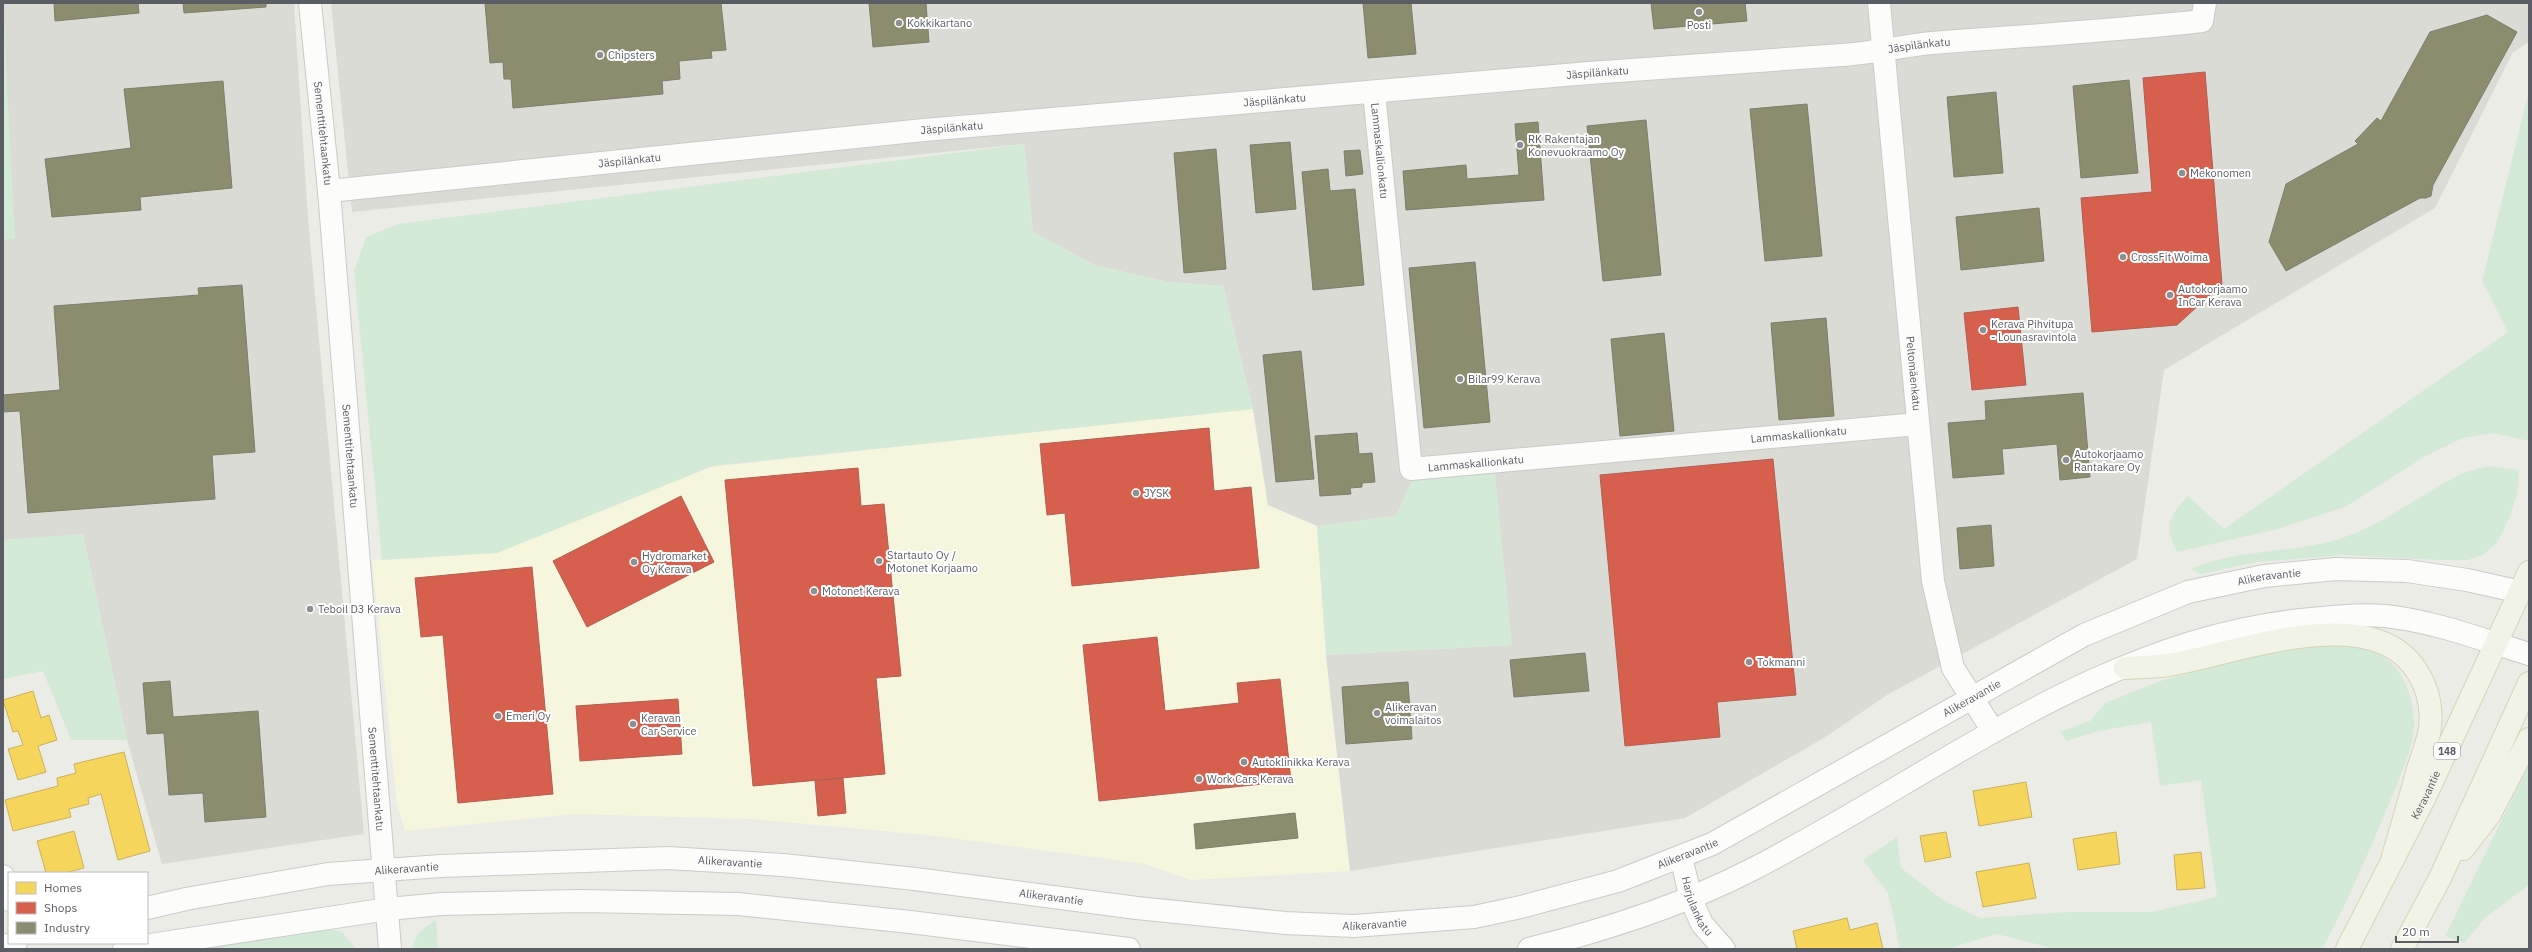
<svg xmlns="http://www.w3.org/2000/svg" width="2532" height="952" viewBox="0 0 2532 952" font-family="'IBM Plex Sans',sans-serif">
  <style>
    .commercial { fill: #f6f6de }
    .industrial { fill: #dbdbd6 }
    .green { fill: #d3ead6 }
    .homes { fill: #f6d55c; stroke: #c8b15f }
    .shops { fill: #d6604d; stroke: #b15f54 }
    .industry { fill: #8c8c6e; stroke: #7d7e6b }
    .lines { fill: none; stroke-linecap: round; stroke-linejoin: round }
    .minor-casing { stroke: #cacac9; stroke-width: 24 }
    .tertiary-casing { stroke: #cacac9; stroke-width: 24 }
    .secondary-casing { stroke: #cacaca; stroke-width: 24 }
    .primary-casing { stroke: #d5d4b3; stroke-width: 24 }
    .minor { stroke: #fcfcfb; stroke-width: 22 }
    .tertiary { stroke: #fcfcfb; stroke-width: 22 }
    .secondary { stroke: #fcfcfb; stroke-width: 22 }
    .primary { stroke: #f2f3e7; stroke-width: 22 }
    .poi-dot { fill: #8e8f92; stroke: #fff; stroke-width: 1.5 }
    .labels { text-anchor: middle; stroke-width: 4; stroke-linejoin: round; paint-order: stroke }
    .shield { fill: #fff; stroke: #8c8e93; stroke-width: 1 }
    .shield-label { font-size: 10px; font-weight: bold; fill: #5b5d65 }
    .poi-label { font-size: 11px; fill: #5b5d65; stroke: #fff; text-anchor: start }
    .street-label { font-size: 11px; fill: #5b5d65; stroke: #fff }
  </style>
  <rect width="100%" height="100%" fill="#ecece6"/>
  <path class="commercial" d="M1253 409 1268 505 1317 526 1326 655 1350 871 1191 880 1145 864 927 835 751 819 574 814 405 831 397 804 372 560 497 553 710 467Z"/>
  <path class="industrial" d="M3 3H294L308 218 364 834 162 864 127 740 83 535 3 540Z
    M331 3H2529V42L2513 52 2435 208 2164 370 2137 559 1887 695 1824 738 1685 818 1350 871 1326 655 1512 645 1413 479 1396 516 1317 526 1268 505 1253 409 1223 286 1168 282 1094 265 1033 232 1024 144 352 212Z"/>
  <path class="green" d="M3 3 15 239 3 240Z
    M2529 91V441L2493 433 2463 438 2424 457 2345 507 2278 529 2177 552C2164 527 2169 515 2188 496L2224 529 2508 332 2482 281Z
    M1024 144 1033 232 1094 265 1168 282 1223 286 1253 409 713 466 497 553 382 560 354 271 366 237 398 224Z
    M2489 466 2519 470 2517 494 2509 519 2497 543 2483 555 2468 560H2438L2345 555 2256 562 2201 574 2191 569C2238 548 2292 554 2339 539 2382 525 2417 497 2457 476 2466 471 2478 469 2489 466Z
    M1495 473 1512 645 1326 655 1317 526 1396 516 1413 479Z
    M83 534 127 740H71L43 671 3 679V540Z
    M2310 645C2331 646 2367 644 2384 657 2405 672 2415 701 2414 726 2413 751 2399 778 2390 801 2369 851 2348 902 2322 949H2055L1997 934 1947 949H1900L1888 893 1863 860 1897 837 1901 868 1943 900 1980 918 2068 912H2151L2217 897 2201 780 2160 786 2151 722 2099 731 2066 741 2060 732 2090 721 2105 703 2163 680 2257 655Z
    M2529 764V885L2486 917 2464 943 2445 936Z
    M436 920 438 949H412C414 934 425 927 436 920Z
    M316 925 342 932 356 949H171Z"/>
  <path class="homes" d="M33 691 41 718 49 715 57 740 38 746 46 772 18 780 8 749 23 745 18 731 13 732 3 700Z
    M124 752 150 851 118 860 101 794 88 798 89 804 69 809 71 817 13 831 5 800 58 786 57 778 76 773 74 764Z
    M2026 782 2032 817 1979 826 1973 791Z
    M74 831 84 868 65 873H46L37 841Z
    M1946 832 1951 857 1925 862 1920 836Z
    M2116 832 2120 864 2078 870 2073 839Z
    M2201 852 2205 888 2177 890 2174 855Z
    M2029 863 2036 898 1983 907 1976 872Z
    M1847 918 1850 930 1877 923 1883 949H1797L1793 931Z"/>
  <path class="shops" d="M2205 72 2222 284 2177 325 2092 332 2081 198 2152 192 2143 78Z
    M2018 307 2026 385 1972 390 1964 313Z
    M1209 428 1214 491 1251 487 1259 568 1072 586 1065 513 1047 515 1040 444Z
    M1773 459 1796 695 1717 702 1720 737 1625 746 1600 475Z
    M858 468 861 506 884 504 901 676 876 678 885 774 753 786 725 480Z
    M681 496 714 562 587 627 553 561Z
    M532 567 553 794 458 803 443 635 421 637 415 578Z
    M1157 637 1165 711 1239 703 1237 683 1280 679 1291 781 1099 801 1083 645Z
    M678 699 682 754 580 761 576 706Z
    M843 778 846 813 818 816 815 781Z"/>
  <path class="industry" d="M54 3H138L139 13 55 21Z
    M183 3H266V7L184 13Z
    M485 3H721L726 50 711 51 712 58 679 61 680 79 662 81 663 94 513 108 511 79H504L503 62 490 63Z
    M869 3H926L929 42 873 47Z
    M1363 3H1411L1416 54 1368 58Z
    M1651 3H1745L1747 21 1654 29Z
    M2487 15 2517 32 2433 185 2431 196 2426 198H2420L2286 271 2269 242 2286 184 2358 144 2355 141 2377 118 2381 121 2430 32Z
    M2129 80 2138 173 2081 178 2073 86Z
    M223 81 232 188 140 197 141 210 52 217 45 159 131 148 124 89Z
    M1996 92 2003 173 1954 177 1947 97Z
    M1807 104 1822 256 1765 261 1750 109Z
    M1646 120 1661 275 1603 281 1587 126Z
    M1538 122 1544 200 1406 210 1403 171 1466 165 1467 179 1519 175 1515 124Z
    M1290 142 1296 209 1256 213 1250 145Z
    M1216 149 1226 269 1184 273 1174 153Z
    M1360 150 1363 174 1346 176 1344 151Z
    M1328 169 1330 191 1355 189 1364 285 1313 290 1302 172Z
    M2039 208 2044 261 1961 270 1956 217Z
    M1475 262 1490 422 1424 428 1409 268Z
    M242 285 255 452 212 455 215 499 28 513 20 411 3 412V395L60 390 54 306 199 295 198 288Z
    M1826 318 1834 416 1779 420 1771 323Z
    M1664 333 1674 431 1620 436 1611 339Z
    M1301 351 1314 479 1276 482 1263 355Z
    M2083 393 2090 477 2060 480 2057 444 2002 449 2004 474 1953 478 1948 423 1986 420 1985 401Z
    M1357 433 1359 454 1372 453 1375 482 1362 483V487L1350 488 1351 494 1320 496 1315 436Z
    M1991 525 1994 566 1960 569 1957 528Z
    M1585 653 1589 691 1514 697 1510 660Z
    M170 681 173 717 258 711 266 817 205 822 203 793 169 795 164 733 147 734 143 683Z
    M1408 682 1412 739 1346 744 1342 687Z
    M1295 813 1298 838 1196 849 1194 824Z"/>
  <g class="lines">
    <g class="minor-casing">
      <g id="minor">
        <path id="s1" d="M310 3 329 191 390 949"/>
        <path id="s2" d="M1879 3 1933 581 1953 668 1993 731"/>
        <path id="s3" d="M1374 92 1411 469 1918 424"/>
        <path id="s4" d="M329 191 924 130 1589 73 1842 55C1872 53 1902 46 1932 43 2022 36 2112 31 2202 21L2205 3"/>
        <path id="s5" d="M1681 857 1691 899 1702 924 1724 949"/>
        <path d="M3 876 9 900"/>
      </g>
    </g>
    <g class="tertiary-casing">
      <g id="tertiary">
        <path id="s6" d="M147 908 186 899 328 874 441 866 668 858 783 865 915 879 1137 908 1285 923 1354 926 1474 917 1521 907 1618 881 1712 844 2084 635 2188 592 2264 576 2336 569 2407 571 2467 580 2521 592"/>
        <path d="M3 946 16 943"/>
        <path d="M124 949 388 909 442 904 580 901 738 904 910 922 1129 949"/>
        <path d="M1529 949C1605 930 1681 906 1751 870 1928 780 2097 641 2301 620 2329 617 2357 614 2385 616 2423 620 2461 632 2497 644"/>
      </g>
    </g>
    <g class="secondary-casing">
      <path id="secondary" d="M2497 644 2529 654"/>
    </g>
    <g class="primary-casing">
      <g id="primary">
        <path d="M2125 668C2139 667 2154 667 2168 665 2233 655 2374 597 2418 673 2428 689 2432 709 2430 728 2428 742 2422 756 2418 769 2410 798 2402 827 2393 856"/>
        <path d="M2463 849 2490 814 2529 739"/>
        <path id="s7" d="M2347 949 2425 797 2529 572"/>
        <path d="M2402 949 2440 878 2529 683"/>
      </g>
    </g>
    <use href="#minor" class="minor"/>
    <use href="#tertiary" class="tertiary"/>
    <use href="#secondary" class="secondary"/>
    <use href="#primary" class="primary"/>
  </g>
  <g class="poi-dot">
    <circle cx="1699" cy="12" r="4"/>
    <circle cx="899" cy="23" r="4"/>
    <circle cx="600" cy="55" r="4"/>
    <circle cx="1520" cy="145" r="4"/>
    <circle cx="2182" cy="173" r="4"/>
    <circle cx="2123" cy="257" r="4"/>
    <circle cx="2170" cy="295" r="4"/>
    <circle cx="1983" cy="330" r="4"/>
    <circle cx="1460" cy="379" r="4"/>
    <circle cx="2066" cy="460" r="4"/>
    <circle cx="1136" cy="493" r="4"/>
    <circle cx="879" cy="561" r="4"/>
    <circle cx="634" cy="562" r="4"/>
    <circle cx="814" cy="591" r="4"/>
    <circle cx="310" cy="609" r="4"/>
    <circle cx="1749" cy="662" r="4"/>
    <circle cx="1377" cy="713" r="4"/>
    <circle cx="498" cy="716" r="4"/>
    <circle cx="633" cy="724" r="4"/>
    <circle cx="1244" cy="762" r="4"/>
    <circle cx="1199" cy="779" r="4"/>
  </g>
  <g class="labels">
    <rect class="shield" x="2434" y="743" width="26" height="16" rx="3"/>
    <g class="shield-label">
      <text x="2447" y="755">148</text>
    </g>
    <g class="poi-label">
      <text x="907" y="27">Kokkikartano</text>
      <text x="1699" y="29" text-anchor="middle">Posti</text>
      <text x="608" y="59">Chipsters</text>
      <text x="1528" y="143">RK Rakentajan<tspan x="1528" dy="13">Konevuokraamo Oy</tspan></text>
      <text x="2190" y="177">Mekonomen</text>
      <text x="2131" y="261">CrossFit Woima</text>
      <text x="2178" y="293">Autokorjaamo<tspan x="2178" dy="13">InCar Kerava</tspan></text>
      <text x="1991" y="328">Kerava Pihvitupa<tspan x="1991" dy="13">- Lounasravintola</tspan></text>
      <text x="1468" y="383">Bilar99 Kerava</text>
      <text x="2074" y="458">Autokorjaamo<tspan x="2074" dy="13">Rantakare Oy</tspan></text>
      <text x="1144" y="497">JYSK</text>
      <text x="887" y="559">Startauto Oy /<tspan x="887" dy="13">Motonet Korjaamo</tspan></text>
      <text x="642" y="560">Hydromarket<tspan x="642" dy="13">Oy Kerava</tspan></text>
      <text x="822" y="595">Motonet Kerava</text>
      <text x="318" y="613">Teboil D3 Kerava</text>
      <text x="1757" y="666">Tokmanni</text>
      <text x="1385" y="711">Alikeravan<tspan x="1385" dy="13">voimalaitos</tspan></text>
      <text x="506" y="720">Emeri Oy</text>
      <text x="641" y="722">Keravan<tspan x="641" dy="13">Car Service</tspan></text>
      <text x="1252" y="766">Autoklinikka Kerava</text>
      <text x="1207" y="783">Work Cars Kerava</text>
    </g>
    <g class="street-label">
      <text dy="4" stroke="none"><textPath href="#s4" startOffset="1597">Jäspilänkatu</textPath></text>
      <text dy="4" stroke="none"><textPath href="#s4" startOffset="1274">Jäspilänkatu</textPath></text>
      <text dy="4" stroke="none"><textPath href="#s4" startOffset="950">Jäspilänkatu</textPath></text>
      <text dy="4" stroke="none"><textPath href="#s4" startOffset="626">Jäspilänkatu</textPath></text>
      <text dy="4" stroke="none"><textPath href="#s1" startOffset="131">Sementtitehtaankatu</textPath></text>
      <text dy="4" stroke="none"><textPath href="#s3" startOffset="59">Lammaskallionkatu</textPath></text>
      <text dy="4" stroke="none"><textPath href="#s4" startOffset="302">Jäspilänkatu</textPath></text>
      <text dy="4" stroke="none"><textPath href="#s2" startOffset="372">Peltomäenkatu</textPath></text>
      <text dy="4" stroke="none"><textPath href="#s3" startOffset="768">Lammaskallionkatu</textPath></text>
      <text dy="4" stroke="none"><textPath href="#s1" startOffset="455">Sementtitehtaankatu</textPath></text>
      <text dy="4" stroke="none"><textPath href="#s3" startOffset="444">Lammaskallionkatu</textPath></text>
      <text dy="4" stroke="none"><textPath href="#s6" startOffset="2206">Alikeravantie</textPath></text>
      <text dy="4" stroke="none"><textPath href="#s6" startOffset="1882">Alikeravantie</textPath></text>
      <text dy="4" stroke="none"><textPath href="#s1" startOffset="779">Sementtitehtaankatu</textPath></text>
      <text dy="4" stroke="none"><textPath href="#s7" startOffset="173">Keravantie</textPath></text>
      <text dy="4" stroke="none"><textPath href="#s6" startOffset="1558">Alikeravantie</textPath></text>
      <text dy="4" stroke="none"><textPath href="#s6" startOffset="587">Alikeravantie</textPath></text>
      <text dy="4" stroke="none"><textPath href="#s6" startOffset="263">Alikeravantie</textPath></text>
      <text dy="4" stroke="none"><textPath href="#s6" startOffset="910">Alikeravantie</textPath></text>
      <text dy="4" stroke="none"><textPath href="#s5" startOffset="52">Harjulankatu</textPath></text>
      <text dy="4" stroke="none"><textPath href="#s6" startOffset="1235">Alikeravantie</textPath></text>
    </g>
  </g>
  <rect width="2532" height="952" fill="none" stroke="#5b5d65" stroke-width="8"/>
  <rect x="8" y="872" width="140" height="72" fill="#ffffff" stroke="#bdbec1"/>
  <rect x="16" y="882" width="20" height="12" fill="#f6d55c" stroke="#bdbec1"/>
  <text x="44" y="892" font-size="12" fill="#5b5d65">Homes</text>
  <rect x="16" y="902" width="20" height="12" fill="#d6604d" stroke="#bdbec1"/>
  <text x="44" y="912" font-size="12" fill="#5b5d65">Shops</text>
  <rect x="16" y="922" width="20" height="12" fill="#8c8c6e" stroke="#bdbec1"/>
  <text x="44" y="932" font-size="12" fill="#5b5d65">Industry</text>
  <path d="M2396 936v6h62v-6" fill="none" stroke="#5b5d65" stroke-width="2"/>
  <text x="2402" y="936" font-size="12" fill="#5b5d65" stroke="#ffffff" stroke-width="3" paint-order="stroke">20 m</text>
</svg>
